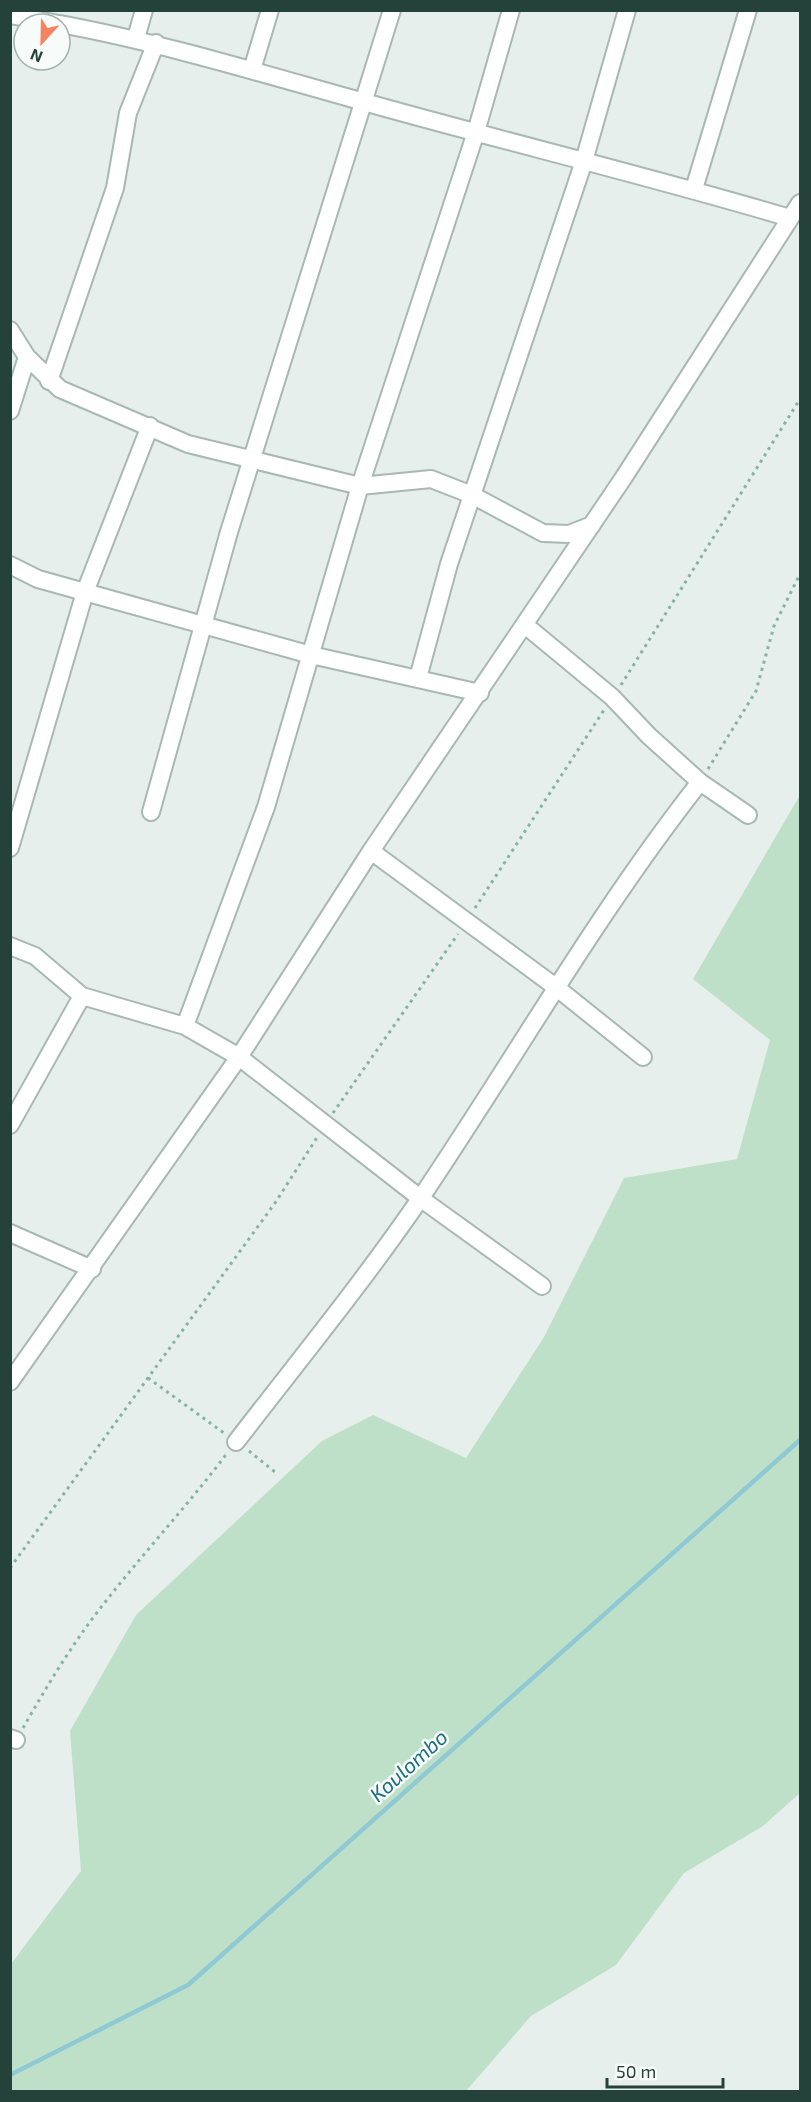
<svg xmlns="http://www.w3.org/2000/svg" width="811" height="2102" viewBox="0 0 811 2102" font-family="'Exo 2',sans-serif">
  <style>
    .green { fill: #bfe0c8 }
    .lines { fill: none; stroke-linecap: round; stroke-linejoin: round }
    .stream { stroke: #8ec9d4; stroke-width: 4.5 }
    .minor-casing { stroke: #a8b8b2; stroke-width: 20 }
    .path { stroke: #86b3a5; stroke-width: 3; stroke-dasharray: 3 4.5; stroke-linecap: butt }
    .minor { stroke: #fff; stroke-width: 16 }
    .labels { text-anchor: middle; stroke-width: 5; stroke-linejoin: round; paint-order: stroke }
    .water-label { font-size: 21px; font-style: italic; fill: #1c6f80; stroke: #f7fbf9 }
  </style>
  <rect width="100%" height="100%" fill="#e6efeb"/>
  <path class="green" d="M800 795V1793L763 1826 684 1873 616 1965 531 2016 466 2091H11V1964L81 1871 70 1731 136 1615 322 1441 373 1415 466 1458 544 1337 624 1178 737 1159 770 1040 693 979Z"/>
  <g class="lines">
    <path class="stream" d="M10 2075 188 1985 800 1440"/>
    <g class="minor-casing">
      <path id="minor" d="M10 15 59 24
        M60 24C163 43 263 74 364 102 506 142 649 176 790 218
        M136 38 144 10
        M252 70 270 10
        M694 189 748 10
        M10 330 27 357 60 389 188 444 360 486 431 479 472 495 543 533 569 534 592 525
        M49 381 115 188 128 113 156 43
        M10 411 27 357
        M10 565 38 579 311 655 480 693
        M525 625 612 697 649 736 700 782 748 815
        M418 678 449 564 584 161 627 10
        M151 812 229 532 392 10
        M10 848 85 592 150 426
        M371 851 557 988 643 1057
        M10 946 35 956 82 996 185 1026 239 1057 420 1198 542 1286
        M185 1026 266 807 360 486 476 132 511 10
        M10 1125 82 996
        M10 1233 92 1269
        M10 1382 239 1057 371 851 624 477 800 203
        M236 1442C299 1360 364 1281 422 1196 515 1058 597 913 700 782
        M10 1738 16 1740"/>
    </g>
    <path class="path" d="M621 685 800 399
      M708 769 756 691 774 626 800 574
      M475 908 604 710
      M333 1113 458 934
      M148 1378 224 1433
      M249 1451 275 1472
      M10 1568 275 1203 318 1136
      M23 1728C48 1684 74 1641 106 1601 145 1551 189 1504 228 1452"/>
    <use href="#minor" class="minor"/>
  </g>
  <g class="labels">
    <g class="water-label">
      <text transform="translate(409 1766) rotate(-42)" y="7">Koulombo</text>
    </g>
  </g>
  <rect width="811" height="2102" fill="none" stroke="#24423a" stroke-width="24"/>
  <g transform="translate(42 42) rotate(202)"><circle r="28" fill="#f7fbf9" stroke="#a3b1ad" stroke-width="1.5"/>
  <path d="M0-4.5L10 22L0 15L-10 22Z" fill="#f4845f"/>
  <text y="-9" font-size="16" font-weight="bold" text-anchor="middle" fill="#24423a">N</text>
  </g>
  <path d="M607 2078v9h116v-9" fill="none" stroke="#24423a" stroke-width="3"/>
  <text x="616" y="2078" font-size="18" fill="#24423a" stroke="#f7fbf9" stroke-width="4.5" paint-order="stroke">50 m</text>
</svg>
